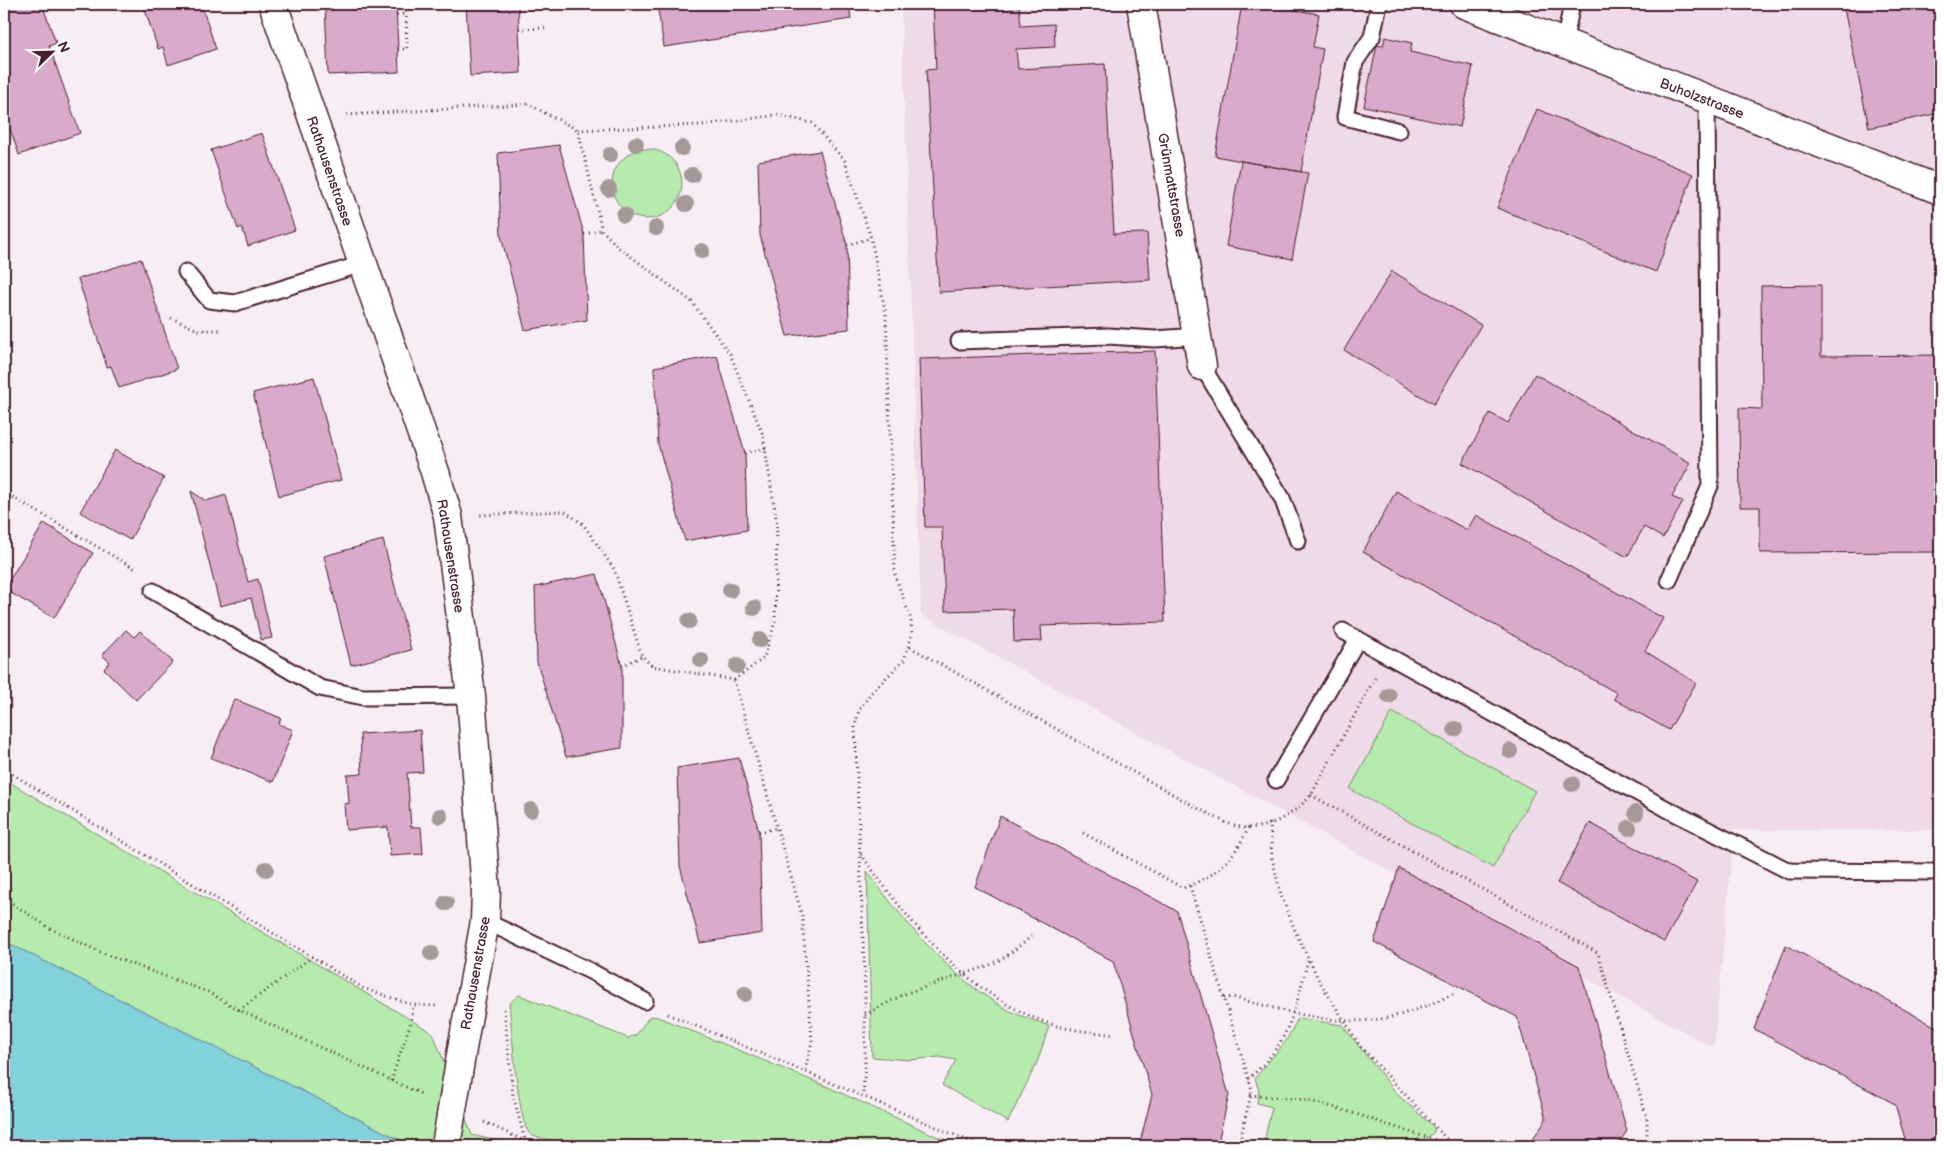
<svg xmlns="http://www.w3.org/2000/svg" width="1944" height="1150" viewBox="0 0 1944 1150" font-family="'Balsamiq Sans',sans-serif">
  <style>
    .built { fill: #eedae8 }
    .green { fill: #b5ecae; stroke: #80866c }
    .water { fill: #82d2dc; stroke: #6c8a95 }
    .building { fill: #d9aacb; stroke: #4a1f2b }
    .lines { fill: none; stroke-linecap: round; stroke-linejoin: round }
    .service-casing { stroke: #4a1f2b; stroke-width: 19 }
    .minor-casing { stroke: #4a1f2b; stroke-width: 31 }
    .path { stroke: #4a1f2b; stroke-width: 3; stroke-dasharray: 1 4; stroke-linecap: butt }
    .service { stroke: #fff; stroke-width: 15 }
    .minor { stroke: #fff; stroke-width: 28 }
    .minor-bridge-casing { stroke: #4a1f2b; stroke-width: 31; stroke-linecap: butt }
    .minor-bridge { stroke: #fff; stroke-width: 28 }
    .tree { fill: #a79898 }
    .labels { text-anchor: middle; stroke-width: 5; stroke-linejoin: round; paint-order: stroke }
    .street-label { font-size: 14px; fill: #4a1f2b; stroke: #fff }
  </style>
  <rect width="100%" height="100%" fill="#f7eef5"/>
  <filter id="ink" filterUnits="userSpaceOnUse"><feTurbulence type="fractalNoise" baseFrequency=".02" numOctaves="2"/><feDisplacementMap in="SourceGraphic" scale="10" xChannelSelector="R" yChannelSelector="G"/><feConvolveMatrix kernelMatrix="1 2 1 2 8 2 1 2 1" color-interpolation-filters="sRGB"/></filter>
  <g filter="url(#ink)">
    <path class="built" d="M901 4H1124L1131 41 1157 38 1153 4H1940V830H1734L1714 1048 921 615Z"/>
    <path class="green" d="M612 184a35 35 0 1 1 70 0a35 35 0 1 1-70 0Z
      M1392 712 1535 791 1493 868 1350 789Z
      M4 779 433 1033 472 1135 518 1146H412L4 941Z
      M867 871C906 924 951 979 1010 1011 1022 1017 1037 1021 1049 1026L1038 1060 1008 1122 942 1085 956 1060 939 1057 910 1060 872 1057Z
      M519 995 628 1038 636 1035 650 1016 658 1017 828 1087 958 1146H657C638 1137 615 1141 596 1141 582 1142 543 1142 531 1135 517 1126 512 1025 509 1004Z
      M1298 1018 1342 1025 1398 1095 1434 1127V1132L1421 1143 1392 1146H1263L1272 1107 1257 1103 1259 1091 1255 1078 1286 1041Z"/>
    <path class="water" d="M4 941 412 1146H4Z"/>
    <path class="building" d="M4 4H42L56 43 49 46 80 133 19 155 4 111Z
      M143 4H201L216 49 168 65 163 47 158 49Z
      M325 4H396L399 72 328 75Z
      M466 4H518L521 73 470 76Z
      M657 4H849L851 19 664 47Z
      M933 4H1019L1021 26 1054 24 1055 47 1016 49 1018 69 1105 64 1114 234 1147 233 1150 280 939 292 926 70 936 69Z
      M1242 4H1260L1319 14 1313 47 1323 49 1301 172 1215 156Z
      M1843 4H1940V113L1869 128Z
      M1385 37 1412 43 1410 52 1473 66 1460 127 1364 106 1377 45 1383 46Z
      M1537 109 1693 174 1656 272 1497 208Z
      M262 133 295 230 248 246 242 227 238 229 211 150Z
      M559 145 584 234 587 320 525 330 501 236 498 153Z
      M820 151 847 245 849 329 787 336 760 235 758 161Z
      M1241 161 1308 173 1292 259 1226 246Z
      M141 259 177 369 119 388 111 366 107 367 78 279Z
      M1392 271 1481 325 1434 404 1344 350Z
      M1821 285V356L1940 355V552L1760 553V507H1740L1739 408 1762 409 1761 286Z
      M1155 351 1165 622 1041 626 1042 641 1014 642 1013 609 945 611 942 527H925L919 359Z
      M717 356 745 453 747 530 685 541 658 444 654 367Z
      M1535 374 1691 463 1672 497 1683 502 1663 538 1644 527 1627 557 1462 463 1490 413 1508 423Z
      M314 377 341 480 279 496 253 393Z
      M115 450 164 478 130 540 80 512Z
      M191 491 206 501 226 495 248 582 258 579 272 638 261 640 251 598 220 606Z
      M1396 491 1467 530 1476 515 1663 618 1645 651 1696 683 1669 730 1614 699 1617 693 1363 552Z
      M44 523 93 553 54 618 4 589Z
      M383 540 411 650 351 665 324 556Z
      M597 574 622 666V748L566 757 537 662 535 587Z
      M126 630 134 637 140 631 173 662 136 700 104 669 110 662 102 655Z
      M234 699 281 718 279 724 293 730 273 782 211 758Z
      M420 730 423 772 407 773 411 827H421L423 854 390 856 388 827 346 830 344 804 349 803 347 775 362 774 360 734Z
      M739 758 759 832 762 933 700 943 680 866 677 768Z
      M1000 816 1177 911 1229 1095 1217 1146H1139L1152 1095 1113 961 975 887Z
      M1590 823 1697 882 1664 942 1557 883Z
      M1399 868 1579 966 1627 1131 1617 1146H1528L1546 1119 1517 1017 1374 942Z
      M1786 945 1940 1029V1146H1907L1895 1104 1754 1029Z"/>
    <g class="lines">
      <g class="service-casing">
        <path id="service" d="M1379 4 1372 37 1355 62 1345 117 1399 131
          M1564 44 1572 4
          M186 272 209 300 235 303 362 264
          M959 341 1108 336 1155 339 1198 336
          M1202 366 1282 498 1298 541
          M1669 580 1710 486 1707 100
          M153 591 320 688 363 697 471 696
          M1343 631 1667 809 1789 871 1940 872
          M1276 780 1358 639
          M485 921 592 972 645 1001"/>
      </g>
      <g class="minor-casing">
        <path id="minor" d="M273 4 435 472 448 516 471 696 486 890 485 921 463 1043
          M1141 4 1202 366
          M1464 4 1940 190"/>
      </g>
      <path class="path" d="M397 15 406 14
        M519 29 547 28
        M398 49H407L406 4
        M347 115 528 104 578 130 602 230 618 247 691 301 730 354 763 435 777 524 775 622 764 658 734 680 652 666 642 656 614 569 583 524 564 511 480 515
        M578 130 702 125 778 115 812 123 845 161 871 238 886 315 895 576 911 619 912 634 904 660 871 693 859 710 855 726 865 987V1062L863 1096
        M584 234 602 230
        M847 245 871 238
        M171 318 198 330H220
        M745 453 766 448
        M4 492 137 570
        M910 647 1201 810C1213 815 1227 825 1240 827 1266 832 1295 814 1311 795L1375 678
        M622 666 642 656
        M734 680 802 915 812 1041 805 1071
        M4 769 363 988 413 1005 436 1006
        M1311 795 1598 953 1647 1118V1139L1643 1146
        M1270 823 1272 858 1281 895 1296 933 1320 982 1360 1046 1453 1146
        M759 832 776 828
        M1083 833 1183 888C1218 875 1232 861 1249 827
        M861 854C910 924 970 999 1054 1025 1073 1031 1095 1032 1114 1035
        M1190 886 1252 1090 1239 1144 1244 1146
        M4 898 51 929 107 955 208 992 239 1010 421 1094
        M1224 998 1232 997C1283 1010 1338 1029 1391 1017 1413 1012 1433 1003 1453 994
        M504 1009 513 1095 525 1140
        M239 1010 312 957
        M668 1014 981 1146
        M865 1015 904 994 988 966 1005 957 1032 936
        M1248 1079C1290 1044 1295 1009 1308 960
        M391 1081 412 1018 413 1005
        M1250 1095C1268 1097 1287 1097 1304 1100 1353 1110 1399 1131 1448 1143
        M484 1122 525 1141 573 1146
        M533 1143 542 1146
        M1418 1146 1446 1143"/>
      <use href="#service" class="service"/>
      <use href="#minor" class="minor"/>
      <g class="minor-bridge-casing">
        <path id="minor-bridge" d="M446 1146 463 1043"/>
      </g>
      <use href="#minor-bridge" class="minor-bridge"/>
    </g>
    <g class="tree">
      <circle cx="636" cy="144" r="8"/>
      <circle cx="682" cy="148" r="8"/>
      <circle cx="610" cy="155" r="8"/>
      <circle cx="692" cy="175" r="8"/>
      <circle cx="609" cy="189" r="8"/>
      <circle cx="686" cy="204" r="8"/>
      <circle cx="624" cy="215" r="8"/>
      <circle cx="656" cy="228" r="8"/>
      <circle cx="702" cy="251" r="8"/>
      <circle cx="730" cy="590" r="8"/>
      <circle cx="754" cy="608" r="8"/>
      <circle cx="689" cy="621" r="8"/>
      <circle cx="760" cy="640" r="8"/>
      <circle cx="701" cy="660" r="8"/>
      <circle cx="737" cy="666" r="8"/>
      <circle cx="1389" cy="696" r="8"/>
      <circle cx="1455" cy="729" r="8"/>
      <circle cx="1510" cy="751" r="8"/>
      <circle cx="1572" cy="784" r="8"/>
      <circle cx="531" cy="810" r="8"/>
      <circle cx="1636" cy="813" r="8"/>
      <circle cx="440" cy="816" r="8"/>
      <circle cx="1629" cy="828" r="8"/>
      <circle cx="266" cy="869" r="8"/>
      <circle cx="446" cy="903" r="8"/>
      <circle cx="431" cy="953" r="8"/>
      <circle cx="745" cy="994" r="8"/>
    </g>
  </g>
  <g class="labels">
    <g class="street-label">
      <text transform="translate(1702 98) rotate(21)" y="5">Buholzstrasse</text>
      <text transform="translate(330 171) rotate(71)" y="5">Rathausenstrasse</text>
      <text transform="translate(1172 185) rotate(80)" y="5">Grünmattstrasse</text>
      <text transform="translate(451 556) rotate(81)" y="5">Rathausenstrasse</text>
      <text transform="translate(475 973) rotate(-80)" y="5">Rathausenstrasse</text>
    </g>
  </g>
  <rect width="1944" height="1150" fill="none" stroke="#fff" stroke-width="20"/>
  <rect x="10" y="10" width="1924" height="1130" fill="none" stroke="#4a1f2b" stroke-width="2" filter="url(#ink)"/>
  <g transform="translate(52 52) rotate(67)" stroke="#ffffff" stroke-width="4" paint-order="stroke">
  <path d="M0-4L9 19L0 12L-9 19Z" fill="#4a1f2b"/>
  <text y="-8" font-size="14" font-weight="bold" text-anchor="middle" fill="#4a1f2b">N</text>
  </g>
</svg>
